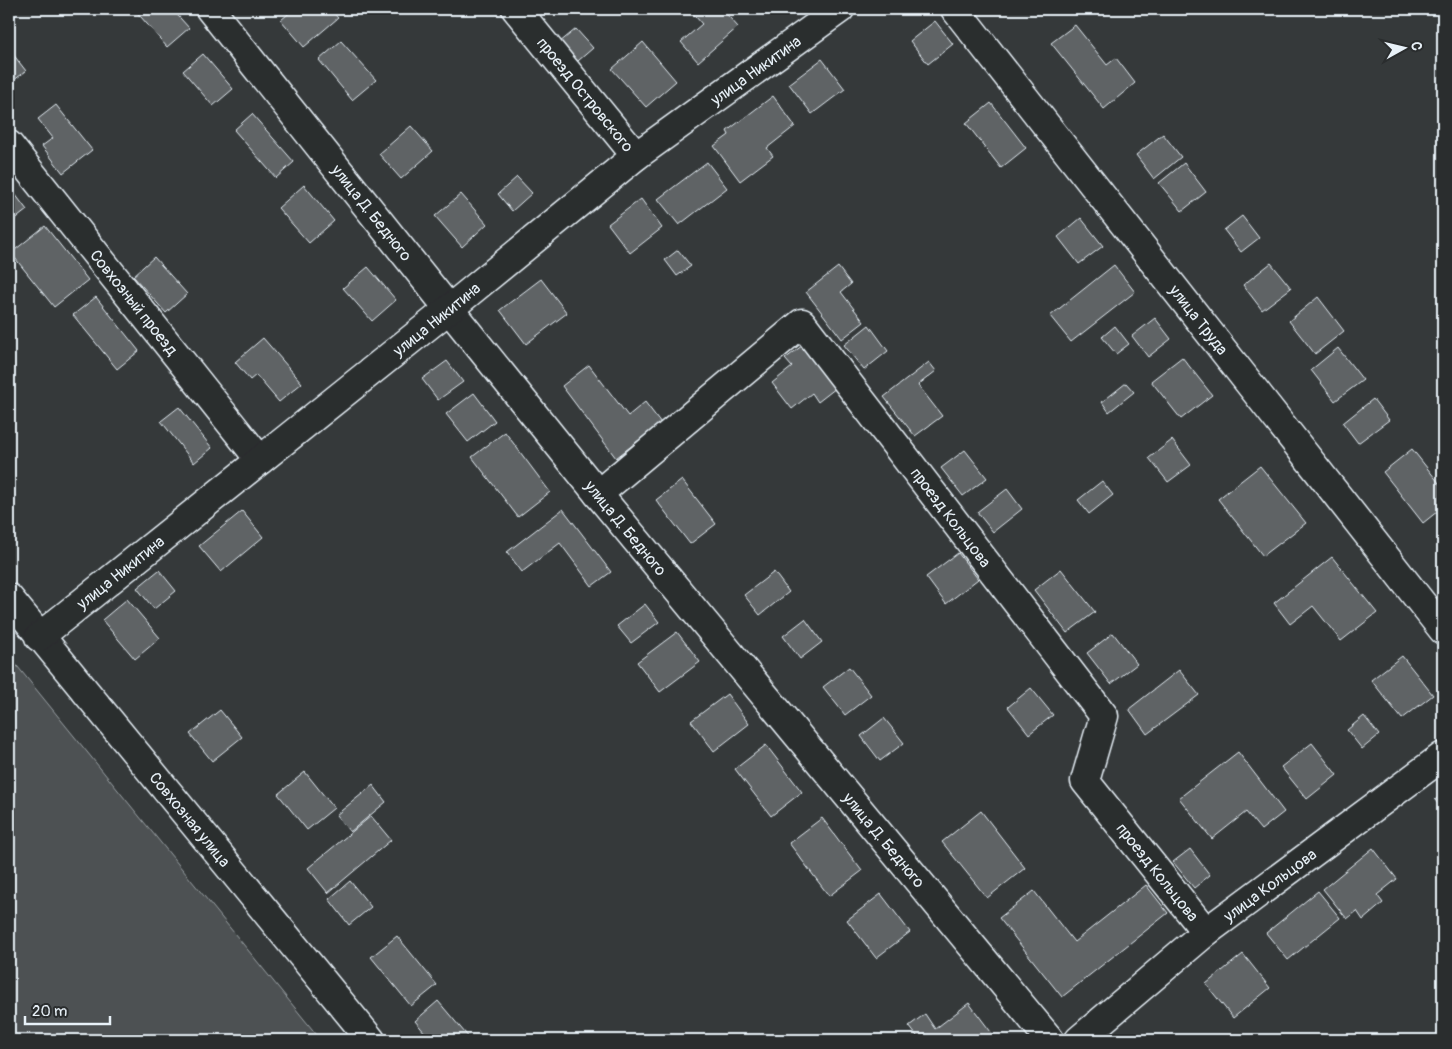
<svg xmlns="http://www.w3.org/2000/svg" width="1452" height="1049" viewBox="0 0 1452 1049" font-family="Pangolin,sans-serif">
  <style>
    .green { fill: #4d5152; stroke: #9aa1a5 }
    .building { fill: #5f6365; stroke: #e8f1f8 }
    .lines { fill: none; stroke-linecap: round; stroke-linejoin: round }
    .minor-casing { stroke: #e8f1f8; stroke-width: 31 }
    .minor { stroke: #2a2d2e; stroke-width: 28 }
    .labels { text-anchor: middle; stroke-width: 4; stroke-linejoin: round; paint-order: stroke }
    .street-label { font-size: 16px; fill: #e8f1f8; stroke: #2a2d2e }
  </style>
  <rect width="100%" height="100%" fill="#35393a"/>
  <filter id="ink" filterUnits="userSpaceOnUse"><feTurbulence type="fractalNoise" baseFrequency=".02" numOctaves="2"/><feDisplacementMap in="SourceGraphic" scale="10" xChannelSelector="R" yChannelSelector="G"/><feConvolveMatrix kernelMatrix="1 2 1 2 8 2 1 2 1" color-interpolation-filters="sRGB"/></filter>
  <g filter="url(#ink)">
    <path class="green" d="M9 656 321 1040H9Z"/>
    <path class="building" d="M134 9H172L189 28 167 47Z
      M294 9H330L338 18 304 47 281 20Z
      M689 9H722L738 27 698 62 681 42 702 24Z
      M935 21 953 44 928 64 910 41Z
      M1075 25 1107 65 1116 58 1135 83 1104 109 1051 43Z
      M576 29 593 48 571 67 554 47Z
      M341 41 376 80 352 100 319 60Z
      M643 42 676 81 646 107 612 69Z
      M9 49 26 71 9 84Z
      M203 54 233 89 213 106 183 71Z
      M822 59 845 89 812 114 789 84Z
      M773 96 795 126 767 148 773 156 740 181 714 146 729 135 727 131Z
      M991 103 1026 148 1001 168 966 123Z
      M56 105 92 150 63 173 42 146 53 138 38 119Z
      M252 114 294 162 276 178 234 130Z
      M411 126 433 151 401 179 379 154Z
      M1163 134 1181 157 1154 179 1136 155Z
      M707 162 727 188 679 225 658 199Z
      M1184 163 1206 192 1182 211 1159 183Z
      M517 177 532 193 512 211 498 194Z
      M304 185 334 221 309 243 278 208Z
      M9 186 27 210 9 224Z
      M461 194 487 224 462 247 435 216Z
      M641 199 662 228 630 253 608 224Z
      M1242 216 1259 238 1241 252 1224 230Z
      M1081 218 1103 246 1079 264 1058 237Z
      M45 226 88 280 54 307 11 253Z
      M678 250 691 266 677 276 665 260Z
      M154 257 187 294 166 313 133 276Z
      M1271 263 1291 288 1262 310 1243 285Z
      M1114 265 1135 292 1071 342 1050 316Z
      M368 267 396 300 372 321 343 288Z
      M838 267 851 284 841 292 864 322 842 339 806 292Z
      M541 279 567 313 526 344 500 310Z
      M96 297 139 351 117 369 73 315Z
      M1318 297 1344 331 1315 354 1289 321Z
      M1155 318 1171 339 1148 357 1132 336Z
      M869 325 888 351 864 370 844 345Z
      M1115 326 1129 344 1116 354 1102 337Z
      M263 338 302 383 279 402 256 375 250 380 235 362Z
      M803 345 836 388 818 402 812 393 792 409 772 383 792 367 785 359Z
      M1338 348 1363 380 1335 401 1311 370Z
      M1182 357 1212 395 1181 419 1151 381Z
      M447 361 463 382 438 400 422 379Z
      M929 362 936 371 918 385 942 416 915 436 884 397Z
      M589 365 628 416 645 402 661 423 616 458 562 386Z
      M1126 383 1134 392 1109 412 1102 402Z
      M474 393 495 421 468 442 446 414Z
      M1373 399 1389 420 1358 443 1343 423Z
      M179 407 212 448 194 463 161 421Z
      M505 432 550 492 518 517 472 457Z
      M1172 440 1191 465 1168 482 1149 458Z
      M1412 449 1443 488V507L1423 523 1383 472Z
      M965 450 987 478 963 496 941 468Z
      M1260 466 1306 523 1263 556 1218 499Z
      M682 480 716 524 690 544 656 500Z
      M1102 481 1113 495 1089 514 1078 500Z
      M1007 489 1022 509 993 532 977 512Z
      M563 509 611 572 592 586 560 543 522 572 507 552Z
      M242 511 263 537 221 572 199 546Z
      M1443 537V550L1437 542Z
      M958 553 978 579 946 604 926 577Z
      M1332 557 1377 613 1341 641 1313 606 1290 624 1274 603Z
      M1061 569 1095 612 1067 633 1034 590Z
      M159 570 176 591 154 609 137 588Z
      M774 572 789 592 760 615 744 595Z
      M127 599 160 638 135 659 102 620Z
      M645 604 659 622 631 643 617 626Z
      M805 619 822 642 800 659 783 636Z
      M677 632 700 662 660 692 637 662Z
      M1113 633 1137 664 1111 684 1087 653Z
      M1402 656 1433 695 1402 719 1371 680Z
      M849 667 871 695 845 715 823 687Z
      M1179 670 1199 695 1147 734 1129 709Z
      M1031 688 1053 715 1029 734 1008 707Z
      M727 694 749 724 714 751 691 721Z
      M220 710 242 737 212 761 190 734Z
      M1364 716 1379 735 1362 749 1347 730Z
      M884 718 904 743 880 761 861 736Z
      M1312 743 1337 775 1307 799 1281 767Z
      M766 745 802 792 771 816 735 769Z
      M1238 752 1284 812 1261 830 1246 812 1212 839 1179 798Z
      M305 772 334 808 307 830 278 794Z
      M373 785 386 802 350 832 336 815Z
      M1443 793V810L1435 800Z
      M981 811 1025 868 987 898 942 842Z
      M371 816 391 840 328 893 308 868Z
      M822 818 862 871 829 896 789 843Z
      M1373 848 1397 879 1377 895 1383 903 1363 920 1357 911 1347 919 1323 889Z
      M1190 849 1210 875 1194 888 1173 862Z
      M350 881 371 907 349 925 329 899Z
      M1146 885 1168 913 1062 997 999 918 1034 891 1074 942Z
      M1318 891 1340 918 1288 960 1266 933Z
      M881 894 910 932 876 958 847 920Z
      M397 936 437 985 411 1006 371 957Z
      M1243 954 1270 988 1233 1018 1206 984Z
      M438 1001 471 1040H431L415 1021Z
      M969 1003 994 1036 989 1040H941L939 1037 934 1040H920L909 1026 925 1014 935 1029Z
      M1137 1032 1143 1040H1126Z"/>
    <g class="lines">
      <g class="minor-casing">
        <g id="minor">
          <path id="s1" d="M210 9 449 309 598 494 1050 1040"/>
          <path id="s2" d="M516 9 636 156"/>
          <path id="s3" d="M955 9 1443 630"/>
          <path id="s4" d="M9 145 260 460"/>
          <path id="s5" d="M598 494 802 323 1104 716 1085 781 1206 932"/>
          <path id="s6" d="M9 598 371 1040"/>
          <path id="s7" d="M39 637 449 309 636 156 840 9"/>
          <path id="s8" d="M1079 1040 1206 932 1443 756"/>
        </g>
      </g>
      <use href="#minor" class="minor"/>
    </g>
  </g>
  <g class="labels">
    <g class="street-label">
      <text dy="6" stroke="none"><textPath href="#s7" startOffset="914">улица Никитина</textPath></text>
      <text dy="6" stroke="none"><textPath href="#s2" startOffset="110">проезд Островского</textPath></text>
      <text dy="6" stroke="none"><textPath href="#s1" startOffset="260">улица Д. Бедного</textPath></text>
      <text dy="6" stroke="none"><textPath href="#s4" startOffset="201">Совхозный проезд</textPath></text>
      <text dy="6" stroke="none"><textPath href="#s7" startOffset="509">улица Никитина</textPath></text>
      <text dy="6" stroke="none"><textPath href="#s3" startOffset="395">улица Труда</textPath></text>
      <text dy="6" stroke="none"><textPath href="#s5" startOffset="511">проезд Кольцова</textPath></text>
      <text dy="6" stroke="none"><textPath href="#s1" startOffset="665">улица Д. Бедного</textPath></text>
      <text dy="6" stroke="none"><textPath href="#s7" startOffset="104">улица Никитина</textPath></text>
      <text dy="6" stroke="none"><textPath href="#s6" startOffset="286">Совхозная улица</textPath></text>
      <text dy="6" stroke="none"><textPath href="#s1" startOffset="1070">улица Д. Бедного</textPath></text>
      <text dy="6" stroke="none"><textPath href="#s5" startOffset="946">проезд Кольцова</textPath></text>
      <text dy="6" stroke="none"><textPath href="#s8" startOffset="246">улица Кольцова</textPath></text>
    </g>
  </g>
  <rect width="1452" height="1049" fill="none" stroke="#2a2d2e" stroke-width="30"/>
  <rect x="15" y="15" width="1422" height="1019" fill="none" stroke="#e8f1f8" stroke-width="2" filter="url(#ink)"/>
  <g transform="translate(1404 48) rotate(82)" stroke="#2a2d2e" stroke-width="4" paint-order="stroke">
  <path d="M0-4L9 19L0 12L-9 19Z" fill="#e8f1f8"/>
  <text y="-8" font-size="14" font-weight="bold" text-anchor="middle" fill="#e8f1f8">С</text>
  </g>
  <path d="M25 1016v8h85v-8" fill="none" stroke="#e8f1f8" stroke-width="2.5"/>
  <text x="32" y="1016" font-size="15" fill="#e8f1f8" stroke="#2a2d2e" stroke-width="4" paint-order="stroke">20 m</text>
</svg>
